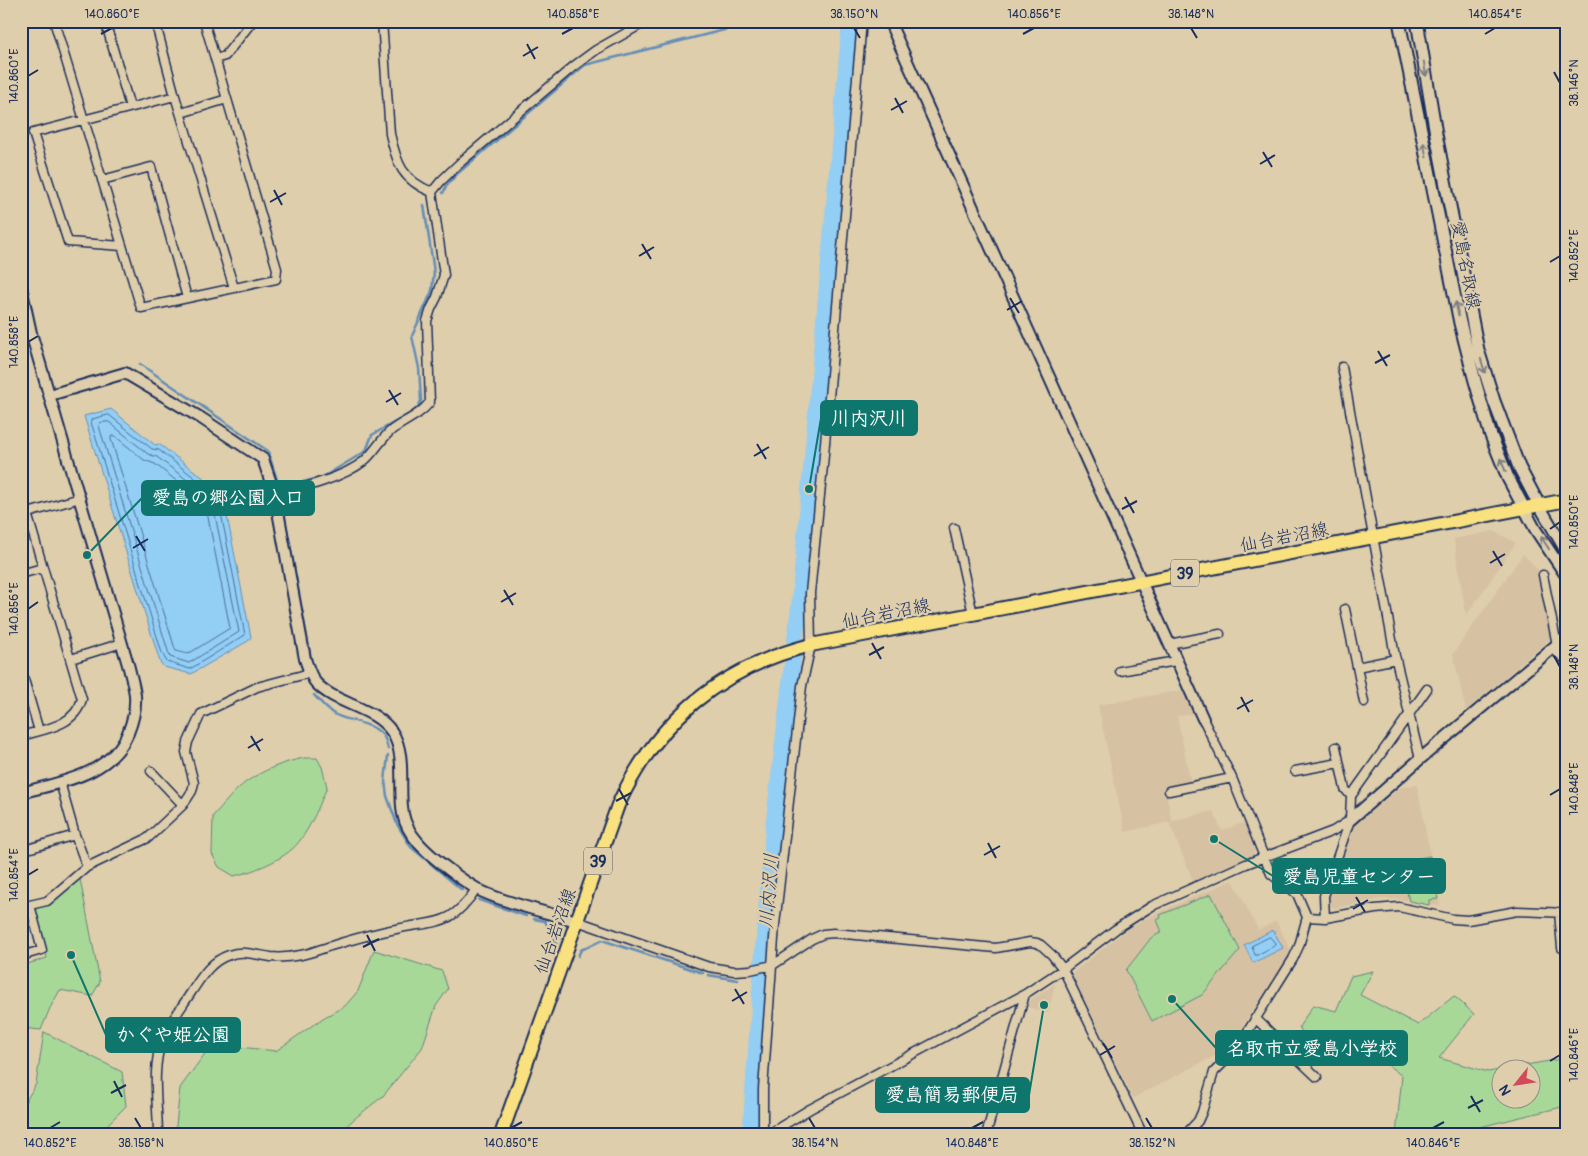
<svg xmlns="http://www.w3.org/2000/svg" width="1588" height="1156" viewBox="0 0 1588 1156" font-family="Pangolin,'Klee One',sans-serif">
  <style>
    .built { fill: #d6c1a3 }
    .green { fill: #a8d898; stroke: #62847b }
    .water { fill: #93cef4; stroke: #638eb8 }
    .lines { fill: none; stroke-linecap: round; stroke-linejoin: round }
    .shore { stroke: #4b6f9a; stroke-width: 1 }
    .stream { stroke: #638eb8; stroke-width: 2.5 }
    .river { stroke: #93cef4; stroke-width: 16 }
    .minor-casing { stroke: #1b2f5e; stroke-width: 11 }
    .tertiary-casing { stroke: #1b2f5e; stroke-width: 14 }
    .secondary-casing { stroke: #1b2f5e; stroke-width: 15 }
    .primary-casing { stroke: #1b2f5e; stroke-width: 16 }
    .minor { stroke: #dfceab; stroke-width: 8 }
    .tertiary { stroke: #dfceab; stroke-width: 10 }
    .secondary { stroke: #dfceab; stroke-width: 11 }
    .primary { stroke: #fae180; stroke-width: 12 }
    .oneway { stroke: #7d7e84 }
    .ticks { fill: none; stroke: #1b2f5e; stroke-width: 2 }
    .labels { text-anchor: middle; stroke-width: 4.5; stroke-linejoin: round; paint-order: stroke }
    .shield { fill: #dfceab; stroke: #565f75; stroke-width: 1 }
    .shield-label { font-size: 16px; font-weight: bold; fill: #1b2f5e }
    .street-label { font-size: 18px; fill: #1b2f5e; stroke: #dfceab }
    .water-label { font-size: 19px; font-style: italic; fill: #273f6d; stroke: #dfceab }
    .leader { fill: none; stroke: #0f766e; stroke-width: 2 }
    .callout-dot { fill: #0f766e; stroke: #dfceab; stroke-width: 2 }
    .callout { fill: #0f766e; stroke: #0f766e; stroke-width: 2 }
    .callout-label { font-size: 19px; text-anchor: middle; font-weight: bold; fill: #fff }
    .neatline { fill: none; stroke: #1b2f5e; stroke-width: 2 }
    .ticks-label { font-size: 12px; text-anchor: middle; fill: #1b2f5e }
  </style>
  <rect width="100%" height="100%" fill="#dfceab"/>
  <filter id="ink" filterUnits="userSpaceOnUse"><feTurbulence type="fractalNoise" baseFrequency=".02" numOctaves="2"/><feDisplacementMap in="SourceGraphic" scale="10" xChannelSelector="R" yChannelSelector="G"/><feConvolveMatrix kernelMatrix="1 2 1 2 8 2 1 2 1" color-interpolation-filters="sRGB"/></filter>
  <g filter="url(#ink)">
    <path class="built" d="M1494 531 1516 543 1466 616 1454 539Z
      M1523 554 1538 570 1551 638 1466 711 1453 654Z
      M1183 690 1194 714 1177 716 1191 783 1165 789 1172 821 1213 811 1222 831 1244 822 1256 848 1253 857 1217 871 1194 883 1169 822 1125 832 1098 705Z
      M1417 785 1440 906 1397 899H1382L1335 908 1327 903 1351 828 1401 787Z
      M1233 880 1258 930 1276 921 1292 953 1226 1050 1133 1098 1071 974 1128 929 1157 913Z
      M1055 984 1048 1013 1028 1007 1029 1001Z"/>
    <path class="green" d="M304 758H317L322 767 327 787C320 804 312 824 301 839 289 858 255 871 234 876L219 867 212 854 213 816C223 805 234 791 246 782 263 770 284 762 304 758Z
      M1430 856 1438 899 1429 900V905L1409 901 1401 861Z
      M80 879 100 982 92 996 60 990 50 1008 41 1030 21 1028V966L47 958 36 912 38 907 54 901Z
      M1211 894 1240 950 1202 995 1152 1021 1126 970 1151 938 1162 932 1157 920 1161 918 1160 915Z
      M374 950 442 971 448 989 436 1006 422 1048 383 1096 354 1119 337 1135H175L180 1088 212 1044 276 1051 323 1018 345 1006 358 991Z
      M1373 971 1360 995 1418 1025 1454 996 1474 1014 1439 1058 1488 1072 1500 1070V1098H1530V1068H1508L1567 1058V1111L1566 1106 1463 1131 1464 1135H1396L1402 1076 1374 1054 1342 1062 1312 1048 1299 1027 1313 1005 1336 1011 1351 976Z
      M44 1032 122 1072 126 1106 101 1131 103 1135H21V1109L36 1084Z"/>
    <path class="water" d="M111 409 155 445 159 444 218 489 225 506 251 637 248 641 191 674 164 667 160 662 84 416Z
      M1273 930 1283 948 1253 963 1244 945Z"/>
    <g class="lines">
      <path class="shore" d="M109 415 152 449 159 450 213 492 220 508 245 635 190 669 167 662 162 653 91 422 93 419Z
        M109 422 148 454 157 457 208 496 214 510 239 632 189 663 170 657 168 651 99 426 100 423Z
        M112 436H115L144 460 155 464 202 501 207 512 230 628 188 654 176 651 175 649 111 439Z
        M1270 937 1275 943 1274 946 1257 955H1255L1252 946Z"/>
      <path class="stream" d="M840 21 850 24
        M443 193 447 185 457 174 585 65 760 21
        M140 364 268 451 278 483
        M295 484 323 477 366 451 372 435 416 410 421 401 419 368 412 336 432 291 434 272 424 205
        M290 500 299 498
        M282 502 311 659
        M314 695C320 701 326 709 334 714 349 722 374 722 384 737 386 740 387 745 388 749
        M388 756 385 781 387 796 397 824 411 847 462 890
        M479 900 526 916
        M534 919 545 921 557 945
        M578 956 581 950 602 940 703 973
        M708 975 738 980
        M757 977 762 976"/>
      <path class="river" d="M750 1135 763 950 773 828 799 606 850 21"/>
      <g class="minor-casing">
        <path id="minor" d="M54 21 141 308 276 279 277 269 204 21
          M105 21 130 107
          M155 21 175 96 234 288
          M382 21 390 134C397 164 402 180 432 192
          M215 59 225 56 251 23V21
          M181 113 227 99
          M102 180 151 167 187 298
          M122 246 68 242 33 133 175 96
          M21 336 31 333
          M1342 367 1395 656 1420 759
          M21 493 82 699C75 726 45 729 21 736
          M275 495C302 488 343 478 364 461 375 452 382 437 393 429 406 420 420 415 430 402L427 321 431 309 437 297 444 275 432 192 441 181 462 161 574 66 596 50 647 21
          M21 515 80 498
          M954 528 973 614
          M21 574 42 568
          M1543 575 1557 645
          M1345 609 1357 667
          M1169 644 1220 634
          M71 659 122 643
          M21 669 39 731
          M1120 671 1176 661
          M1364 702 1357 667 1396 659
          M151 771 183 805
          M1295 771 1339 763
          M60 782 75 835 87 867
          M1169 791 1232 778
          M1351 796 1427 689
          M21 851 75 835
          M21 907 47 901 87 867 148 838 183 805 192 791 194 783 186 752 188 742 201 714 257 687 310 673
          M1559 912 1562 948
          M1307 917 1325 918 1375 909 1399 907 1453 919 1468 920 1517 911 1567 913
          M1325 918 1324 896 1350 820 1351 796 1345 789 1336 747
          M577 921 709 967 734 971 750 970 773 965 812 939 823 934 834 933 996 948 1030 942 1037 943 1041 945 1052 955 1063 969 1143 1135
          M21 956 42 950 30 905
          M1255 1018 1317 1077
          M158 1135C158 1104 151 1070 162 1040 169 1023 182 1007 192 991 202 976 211 961 229 955 243 950 257 955 271 957 281 958 291 957 301 955 312 953 323 948 334 945 354 939 375 933 396 929 438 920 450 928 477 888
          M763 1135V1089L775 925 802 686 811 645 810 593 823 466 862 21
          M767 1135 810 1109 1025 994 1063 969 1116 929 1152 906 1246 864 1333 831 1350 820
          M986 1135 1025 994
          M1185 1135 1198 1121 1202 1112 1214 1072 1236 1050 1293 959 1299 946 1307 917 1297 894 1271 874 1232 778 1203 719"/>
      </g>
      <g class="tertiary-casing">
        <path id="tertiary" d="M889 21 1203 719
          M21 287 31 333 129 668C131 677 134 686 135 695 136 708 133 721 128 733 111 775 60 782 21 793
          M50 395 125 373 201 418 263 459 275 495 305 659C308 667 310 676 316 683 336 705 374 706 392 732 407 755 398 788 403 814 405 824 410 833 417 841 428 855 466 884 483 892 512 905 545 912 577 921
          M1539 505 1567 553
          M1524 508 1535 529 1567 577
          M1553 648 1567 659
          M1350 820 1420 759 1567 636"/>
      </g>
      <g class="secondary-casing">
        <path id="secondary" d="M1399 21 1460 323 1475 381 1490 433 1508 478 1524 508
          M1417 21 1436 134 1478 350 1494 401 1519 467 1539 505"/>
      </g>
      <g class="primary-casing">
        <path id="primary" d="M501 1135 618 805C657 720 720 668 811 645L1567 500"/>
      </g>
      <use href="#minor" class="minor"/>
      <use href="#tertiary" class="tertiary"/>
      <use href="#secondary" class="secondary"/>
      <use href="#primary" class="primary"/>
    </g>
    <defs><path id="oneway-shaft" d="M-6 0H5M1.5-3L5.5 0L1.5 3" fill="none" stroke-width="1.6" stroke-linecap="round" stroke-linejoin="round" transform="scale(1.25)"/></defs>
    <g class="oneway">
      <use href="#oneway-shaft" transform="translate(1425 69) rotate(81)"/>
      <use href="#oneway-shaft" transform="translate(1425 150) rotate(-101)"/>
      <use href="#oneway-shaft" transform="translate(1457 309) rotate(-101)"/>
      <use href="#oneway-shaft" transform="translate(1483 366) rotate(73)"/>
      <use href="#oneway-shaft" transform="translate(1503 465) rotate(-112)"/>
      <use href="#oneway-shaft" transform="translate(1545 543) rotate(-123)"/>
    </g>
  </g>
  <path class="ticks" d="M854 28 860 38M1191 28 1197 38M101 34 112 28M562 34 573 28M1023 34 1034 28M1485 34 1495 28M527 44 535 59M523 56 538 47M1554 72 1560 83M28 76 38 70M895 98 903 113M891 110 907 101M1263 152 1272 167M1260 164 1275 155M274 190 282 205M270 202 286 193M642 244 651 259M639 256 654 247M1550 262 1560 256M1010 298 1019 313M1007 310 1022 301M28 342 38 336M1378 351 1387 366M1375 363 1390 355M389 390 398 405M386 402 401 393M757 444 766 459M754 456 769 447M1125 497 1134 513M1122 509 1137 501M1550 529 1560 522M136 536 145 551M133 548 148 539M1493 551 1502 566M1490 563 1505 554M504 590 513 605M501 602 516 593M28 609 38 602M872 643 881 659M869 655 884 647M1554 656 1560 667M1241 697 1249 712M1237 709 1253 700M251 736 260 751M248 748 263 739M619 789 628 805M1550 795 1560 789M616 801 631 793M988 843 996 858M984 855 1000 846M28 875 38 869M1356 897 1365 912M1353 909 1368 900M367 935 375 951M363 947 379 939M735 989 744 1004M732 1001 747 992M1103 1043 1112 1058M1100 1055 1115 1046M1550 1061 1560 1055M114 1081 122 1097M111 1093 126 1085M1471 1096 1480 1112M1468 1108 1483 1100M135 1118 141 1128M809 1118 815 1128M1146 1118 1152 1128M50 1128 60 1122M511 1128 522 1122M972 1128 983 1122M1433 1128 1444 1122"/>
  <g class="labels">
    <g class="shield">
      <rect x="1171" y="559.5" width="28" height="27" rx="4"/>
      <rect x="584" y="847.5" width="28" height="27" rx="4"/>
    </g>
    <g class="shield-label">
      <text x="1185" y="579">39</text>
      <text x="598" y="867">39</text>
    </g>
    <g class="street-label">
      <text transform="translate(1466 265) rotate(79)" y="6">愛島名取線</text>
      <text transform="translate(1284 537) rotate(-11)" y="6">仙台岩沼線</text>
      <text transform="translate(886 613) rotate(-11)" y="6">仙台岩沼線</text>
      <text transform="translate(555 931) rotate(-70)" y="6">仙台岩沼線</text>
    </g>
    <g class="water-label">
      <text transform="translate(768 891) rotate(-86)" y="7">川内沢川</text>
    </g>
  </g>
  <path class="leader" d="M809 489L821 418M87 555L142 498M1214 839L1273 876M71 955L106 1035M1172 999L1216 1048M1044 1005L1029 1095"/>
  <g class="callout-dot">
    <circle cx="809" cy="489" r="5"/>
    <circle cx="87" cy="555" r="5"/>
    <circle cx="1214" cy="839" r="5"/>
    <circle cx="71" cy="955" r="5"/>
    <circle cx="1172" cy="999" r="5"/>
    <circle cx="1044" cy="1005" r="5"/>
  </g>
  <g class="callout">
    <rect x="821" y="401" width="96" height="34" rx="5"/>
    <rect x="142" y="481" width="172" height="34" rx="5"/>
    <rect x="1273" y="859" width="172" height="34" rx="5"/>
    <rect x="106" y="1018" width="134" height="34" rx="5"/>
    <rect x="1216" y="1031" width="191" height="34" rx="5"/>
    <rect x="876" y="1078" width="153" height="34" rx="5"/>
  </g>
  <g class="callout-label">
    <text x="869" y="425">川内沢川</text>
    <text x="228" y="504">愛島の郷公園入口</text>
    <text x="1359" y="883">愛島児童センター</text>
    <text x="173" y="1041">かぐや姫公園</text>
    <text x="1312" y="1055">名取市立愛島小学校</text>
    <text x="952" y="1101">愛島簡易郵便局</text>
  </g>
  <rect width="1588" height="1156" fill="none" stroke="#dfceab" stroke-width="55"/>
  <g transform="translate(1516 1084) rotate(240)"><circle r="24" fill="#dfceab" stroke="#918e8c"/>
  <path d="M0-4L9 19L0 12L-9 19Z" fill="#d1495b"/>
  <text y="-8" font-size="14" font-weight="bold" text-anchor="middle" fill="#1b2f5e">N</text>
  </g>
  <rect x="28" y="28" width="1532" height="1100" class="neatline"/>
  <g class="ticks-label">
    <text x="112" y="18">140.860°E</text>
    <text x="573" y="18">140.858°E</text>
    <text x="854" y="18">38.150°N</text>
    <text x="1034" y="18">140.856°E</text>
    <text x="1191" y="18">38.148°N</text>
    <text x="1495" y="18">140.854°E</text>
    <text transform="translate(14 76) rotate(-90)" y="4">140.860°E</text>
    <text transform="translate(1574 83) rotate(-90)" y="4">38.146°N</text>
    <text transform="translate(1574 256) rotate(-90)" y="4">140.852°E</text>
    <text transform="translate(14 342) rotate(-90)" y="4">140.858°E</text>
    <text transform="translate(1574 522) rotate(-90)" y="4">140.850°E</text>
    <text transform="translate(14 609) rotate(-90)" y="4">140.856°E</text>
    <text transform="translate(1574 667) rotate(-90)" y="4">38.148°N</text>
    <text transform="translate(1574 789) rotate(-90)" y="4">140.848°E</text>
    <text transform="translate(14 875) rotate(-90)" y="4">140.854°E</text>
    <text transform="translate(1574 1055) rotate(-90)" y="4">140.846°E</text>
    <text x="50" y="1147">140.852°E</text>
    <text x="141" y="1147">38.158°N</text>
    <text x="511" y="1147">140.850°E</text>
    <text x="815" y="1147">38.154°N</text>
    <text x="972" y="1147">140.848°E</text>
    <text x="1152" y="1147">38.152°N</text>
    <text x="1433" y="1147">140.846°E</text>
  </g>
</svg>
